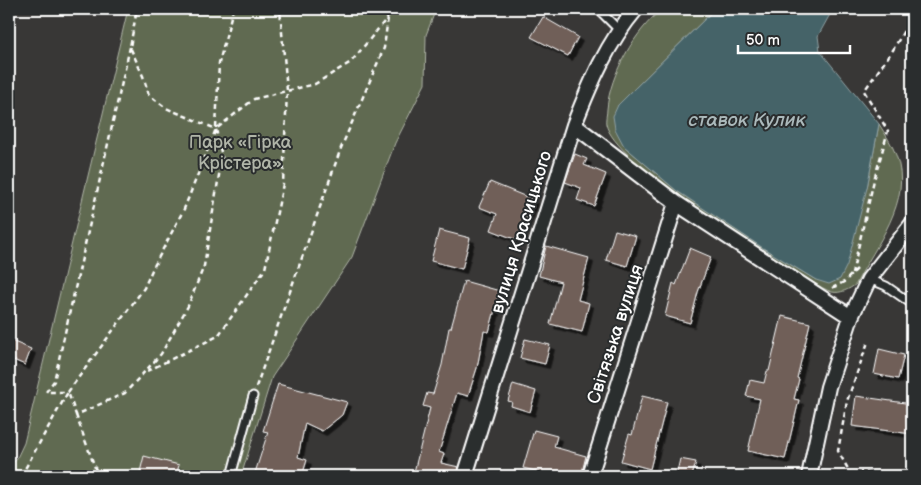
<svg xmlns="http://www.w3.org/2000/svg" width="921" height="485" viewBox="0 0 921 485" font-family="'Balsamiq Sans',sans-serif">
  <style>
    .green { fill: #616b51; stroke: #b0b5a8 }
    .water { fill: #456368; stroke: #8fa1a4 }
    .building { fill: #705e58; stroke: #fff; filter: url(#shadow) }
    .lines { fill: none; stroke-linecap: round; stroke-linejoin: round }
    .service-casing { stroke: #fff; stroke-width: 11 }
    .minor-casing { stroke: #fff; stroke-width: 18 }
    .path { stroke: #fff; stroke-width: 2.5; stroke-dasharray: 5 4; stroke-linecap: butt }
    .service { stroke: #2a2d2e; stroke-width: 7 }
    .minor { stroke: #2a2d2e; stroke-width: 14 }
    .labels { text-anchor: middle; stroke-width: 4; stroke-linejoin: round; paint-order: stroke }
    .park-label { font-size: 18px; fill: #b0b5a8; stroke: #2a2d2e }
    .street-label { font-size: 18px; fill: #fff; stroke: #2a2d2e }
    .water-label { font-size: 19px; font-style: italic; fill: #abb9bb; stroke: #2a2d2e }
  </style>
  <defs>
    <filter id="shadow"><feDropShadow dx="4.5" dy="4.5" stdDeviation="0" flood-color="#0009"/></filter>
  </defs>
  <rect width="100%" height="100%" fill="#383736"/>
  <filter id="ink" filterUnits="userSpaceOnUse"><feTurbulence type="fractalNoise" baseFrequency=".02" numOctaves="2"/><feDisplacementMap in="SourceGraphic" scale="10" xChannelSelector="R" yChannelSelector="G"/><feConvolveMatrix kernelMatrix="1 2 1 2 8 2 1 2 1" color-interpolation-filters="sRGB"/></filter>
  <g filter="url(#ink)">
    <path class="green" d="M128 9H436L426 35 425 84 395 143 352 257 272 377 241 476H9V466L16 460 24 443Z
      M662 9H715L618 105 624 146 677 191 763 248 816 280 867 188 879 124C885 134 892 144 896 155 914 201 875 245 856 284 850 289 840 294 832 292 820 288 804 276 792 269 756 248 614 162 606 124 605 120 607 114 607 109 610 74 635 31 662 9Z"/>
    <path class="water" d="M715 9H833L818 36 820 51 879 124 867 188 847 265 840 279 829 284 816 280 763 248 677 191 624 146 615 129 613 116 618 105Z"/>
    <path class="building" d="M543 17 578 37 568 56 531 37Z
      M575 154 587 159 584 165 606 174 594 206 577 200 581 188 565 182Z
      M490 182 534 200 517 240 491 230 497 214 479 207Z
      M439 230 470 238 462 269 431 261Z
      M615 230 636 236 627 266 606 260Z
      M546 246 589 258 578 300 589 303 582 332 550 324 561 282 539 276Z
      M690 248 711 257 698 292 690 323 665 316 673 283 676 285Z
      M464 281 500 291 489 332 484 331 477 368 468 396 457 393 439 452 444 454 441 463 459 467 456 476H413L430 408 423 406 427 393 433 394 442 365 449 328H451Z
      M782 316 810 323 797 378 799 379 794 399 799 400 785 459 748 451 760 399 746 396 750 380 764 383 767 371H769Z
      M525 339 550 345 545 364 520 358Z
      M9 340 31 349 25 365 9 358Z
      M879 349 904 355 898 379 874 374Z
      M278 384 347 402 342 415 322 431 305 423 298 457 307 460 302 476H254L268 432 263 431Z
      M513 384 536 391 530 412 511 406 512 402 508 401Z
      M642 396 667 402 650 469 621 461 629 434 632 435Z
      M856 396 912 404V434L852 426Z
      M534 430 557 436 554 447 586 456 581 476H555L523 468Z
      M144 456 179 465 176 476H139Z
      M680 459 696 462 692 476H676Z"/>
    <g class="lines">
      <g class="service-casing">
        <path id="service" d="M598 9 619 30
          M869 279 886 286 912 304
          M231 476 253 396"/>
      </g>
      <g class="minor-casing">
        <path id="minor" d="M574 125 676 203 851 317
          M465 476 574 125C590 84 607 43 636 9
          M590 476 676 203
          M809 476 828 387 851 317 869 279 912 224"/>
      </g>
      <path class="path" d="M130 47 54 381 46 392H68L144 288 152 270 184 209 216 129 254 99 315 84 351 62 388 17 390 9
        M216 128 219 63 233 9
        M852 274 874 180 888 131 864 91 893 50 906 27 912 25
        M832 288 844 282 857 269
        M147 371 218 336 265 269 283 184 287 91 280 9
        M256 387 341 148 384 48 388 17
        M76 415 98 476
        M21 476 68 392 76 415 125 393 161 354 188 306 204 266 222 157 216 129 166 108 149 95 143 76 130 47 137 9
        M852 476 838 451 847 401 868 342
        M860 476 861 472 895 476"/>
      <use href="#service" class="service"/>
      <use href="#minor" class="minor"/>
    </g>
  </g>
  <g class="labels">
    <g class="park-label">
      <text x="240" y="148">Парк «Гірка<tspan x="240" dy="21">Крістера»</tspan></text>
    </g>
    <g class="street-label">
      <text transform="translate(521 232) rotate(-73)" y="6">вулиця Красицького</text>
      <text transform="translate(615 334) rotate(-72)" y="6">Світязька вулиця</text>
    </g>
    <g class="water-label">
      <text x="747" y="126">ставок Кулик</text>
    </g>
  </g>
  <rect width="921" height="485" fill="none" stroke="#2a2d2e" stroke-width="30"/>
  <rect x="15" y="15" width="891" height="455" fill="none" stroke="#fff" stroke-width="2" filter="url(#ink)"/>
  <path d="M738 45v8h112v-8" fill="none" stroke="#ffffff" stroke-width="2.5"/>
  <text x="746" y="45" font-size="15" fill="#ffffff" stroke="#2a2d2e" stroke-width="4" paint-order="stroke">50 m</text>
</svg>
